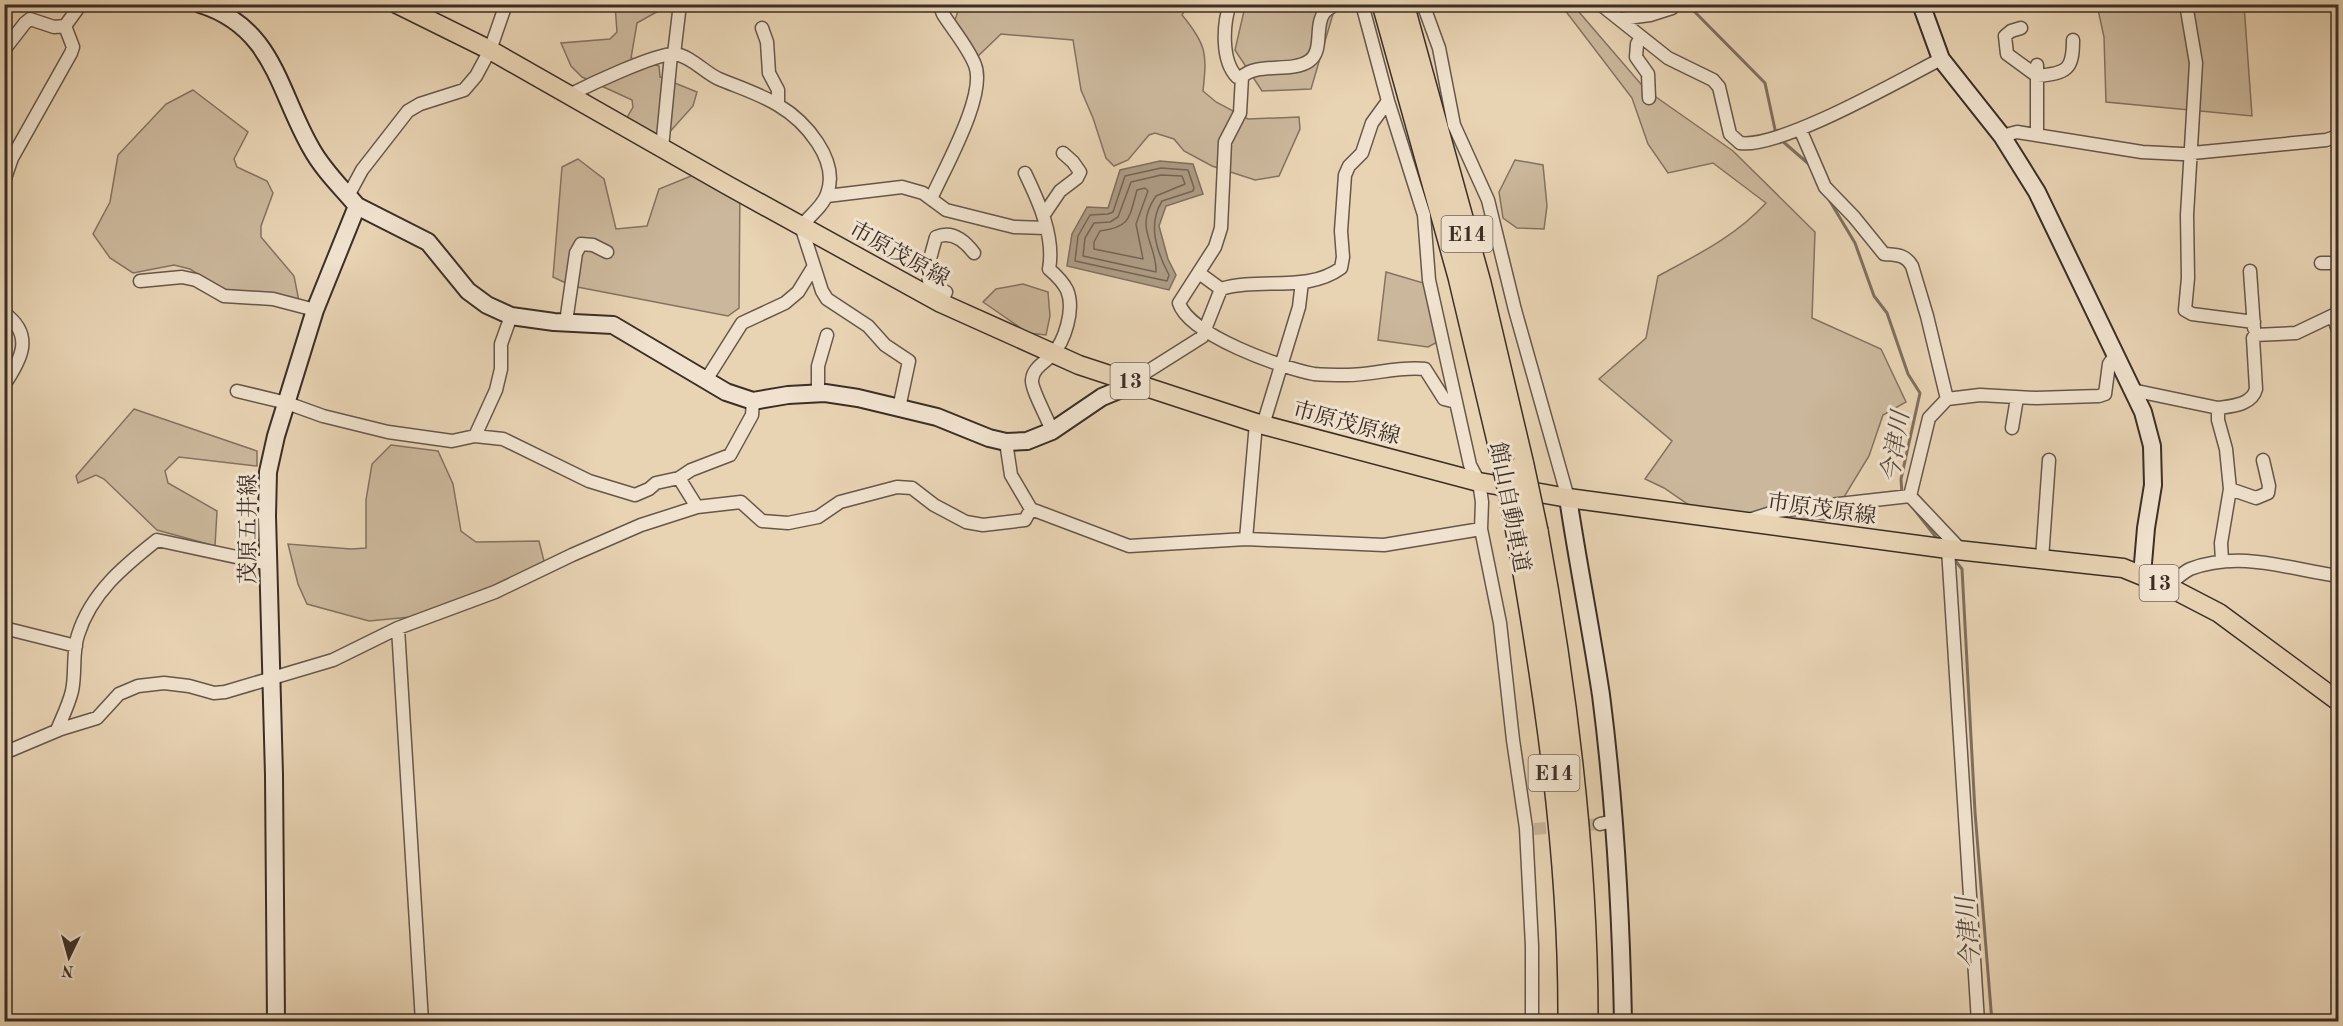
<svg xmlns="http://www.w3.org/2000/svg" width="2343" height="1026" viewBox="0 0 2343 1026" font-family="'Old Standard TT','Noto Serif JP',serif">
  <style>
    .green { fill: #cbb79b; stroke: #837262; stroke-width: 1.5 }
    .water { fill: #ad9b84; stroke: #7f6f5f; stroke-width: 1.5 }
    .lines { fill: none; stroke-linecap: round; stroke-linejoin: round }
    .shore { stroke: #746456; stroke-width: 1.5 }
    .stream { stroke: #7f6f5f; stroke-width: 3 }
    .street-tunnel { stroke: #c5b297; stroke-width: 12; stroke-dasharray: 12 6; stroke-linecap: butt }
    .street-casing { stroke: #66574b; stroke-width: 15 }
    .secondary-casing { stroke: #3b2e28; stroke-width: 20 }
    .primary-casing { stroke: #3b2e28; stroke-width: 21 }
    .highway-casing { stroke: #3b2e28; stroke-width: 24 }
    .street { stroke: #f0e2ce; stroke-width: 12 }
    .secondary { stroke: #f0e2ce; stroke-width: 16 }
    .primary { stroke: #e8d3b3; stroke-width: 18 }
    .highway { stroke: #e8d3b3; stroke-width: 21 }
    .highway-bridge-casing { stroke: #3b2e28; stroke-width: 24; stroke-linecap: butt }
    .highway-bridge { stroke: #e8d3b3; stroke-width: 21 }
    .labels { text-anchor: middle; stroke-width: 6; stroke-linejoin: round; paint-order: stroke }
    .shield { fill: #f0e2ce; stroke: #71645a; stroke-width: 1.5 }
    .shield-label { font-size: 21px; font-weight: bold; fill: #3b2e28 }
    .street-label { font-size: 22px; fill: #3b2e28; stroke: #f0e2ce }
    .water-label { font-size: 24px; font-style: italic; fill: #58493f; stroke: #f0e2ce }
  </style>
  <rect width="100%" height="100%" fill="#e8d3b3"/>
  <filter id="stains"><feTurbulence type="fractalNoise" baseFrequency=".00333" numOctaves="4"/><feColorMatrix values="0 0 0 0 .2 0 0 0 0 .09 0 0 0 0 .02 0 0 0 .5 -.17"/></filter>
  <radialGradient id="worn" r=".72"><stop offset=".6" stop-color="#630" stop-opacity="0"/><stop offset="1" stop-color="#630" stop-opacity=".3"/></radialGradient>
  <path class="green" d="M615 5H669L637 23 631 58 659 66 660 77 697 92 693 106 667 135H653L625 121 633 107 632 100 582 77 571 66 561 43 610 39 617 32Z
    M960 5H1188L1182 15C1207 45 1207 54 1203 91L1216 102 1248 119 1299 117 1300 129 1279 176 1255 180 1212 166 1184 151 1174 139 1155 133 1149 135 1128 160 1114 166 1106 158 1093 118 1081 90 1073 40 1001 34 977 57 955 20Z
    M1231 5H1331L1333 14 1311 89 1262 91 1235 50 1244 11Z
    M1561 5H1573L1646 90 1733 151 1815 232 1812 318 1881 349 1906 402 1883 415 1869 456 1830 520 1702 514 1664 488 1645 479 1672 441 1599 379 1646 338 1658 276C1697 255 1736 236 1766 203L1713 163 1668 173 1648 144 1632 98Z
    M2097 5H2244L2252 116 2106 102 2104 37Z
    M193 90 248 132 234 159 237 167 267 181 273 193 261 226V237L294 276 299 301 269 294 221 289 190 269 174 265 133 273 110 258 93 234 110 202 118 155 166 104Z
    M578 159 604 179 616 229 647 226 659 189 696 174 740 183 739 308 728 316 572 286 553 277 562 167Z
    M1515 160 1543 165 1547 206 1544 229 1517 228 1503 218 1499 192Z
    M1386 272 1437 287 1441 340 1428 347 1378 340Z
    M1023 284 1048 292 1050 316 1046 335 1028 333 983 302 996 289Z
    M134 409 257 451V466L179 457 165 471 168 483 217 511 215 546 157 530 104 479 96 475 78 483 76 476Z
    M391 445 438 451 453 484 461 531 476 542 539 541 545 565 472 600 421 616 369 621 307 604 298 584 288 544 351 549 366 548V500L372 464Z"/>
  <path class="water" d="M1160 161 1193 164 1203 194 1166 206 1159 226 1168 259 1176 275 1169 290 1067 266 1072 234 1087 207 1108 208 1120 170Z"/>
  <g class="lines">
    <path class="shore" d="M1161 168 1188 170 1194 188 1193 191 1162 201C1147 225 1157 252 1169 275L1167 281 1075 261 1078 236 1090 215 1108 214 1113 212 1125 176Z
      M1161 175 1182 176 1185 184 1156 196C1133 229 1157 243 1156 272L1083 256 1085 238 1094 223 1110 222 1118 217 1131 182Z
      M1145 188 1148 191 1136 224 1143 259 1094 249V242L1100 231C1131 227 1129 218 1137 190Z"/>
    <path class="stream" d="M1687 4 1765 83 1776 134
      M1780 139 1811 166
      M1828 198 1855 243 1874 296 1887 313 1908 374 1920 393 1901 479 1902 494
      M1910 504 1939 541
      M1953 558 1962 569 1975 812 1992 1022"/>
    <path class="street-tunnel" d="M1534 829 1600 824"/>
    <g class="street-casing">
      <path id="street" d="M1230 4C1223 24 1221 61 1237 77H1242
        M1335 4C1332 7 1326 10 1324 13 1314 26 1324 51 1309 61 1292 73 1256 62 1242 77L1240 113 1225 142 1221 228 1215 247 1179 303C1189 335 1282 368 1314 374 1325 375 1336 375 1347 375 1373 375 1399 366 1425 369L1444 399 1456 402
        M1362 4 1388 101 1424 215 1429 280 1470 465 1479 482 1482 502 1481 529 1500 623 1513 740 1526 828 1532 946V1022
        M1423 4 1439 48 1454 125 1488 200 1515 310 1568 498
        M1600 4 1668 58 1713 80 1719 87 1730 134 1740 143C1780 149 1900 80 1941 59
        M2186 4 2196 63 2187 215 2188 278 2185 310 2192 314 2254 322
        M1620 19 1650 15 1672 8 1671 4
        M762 28 767 42 769 73 778 90V105
        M2021 28 2011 31 2005 36 2007 54 2037 76C2067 73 2073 70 2073 40
        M1641 37 1637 44 1636 57 1648 74 1649 98
        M4 50 25 23 30 19 54 27 65 26 81 4
        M674 54 680 4
        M569 95C587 86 658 52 675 54 691 56 705 73 719 79 738 87 760 94 778 105 805 121 840 160 827 194 823 206 809 217 801 226L814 266 798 292 785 303 742 323 706 380
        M1800 129 1825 187 1854 217 1884 254C1896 255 1905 254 1912 266L1927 316 1947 399
        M2037 134V65
        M2002 136 2017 132 2142 152 2182 154 2326 140 2338 136
        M662 148 671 55
        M1025 173C1039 202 1055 237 1049 269 1056 275 1063 282 1067 290 1075 309 1065 341 1052 355 1044 363 1033 368 1032 380 1031 389 1048 419 1052 431
        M4 181 12 158 71 53 73 47 65 26
        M348 196 362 170 408 111 420 104 464 90 476 76 490 50 506 4
        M827 196 902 187 923 193 946 210 1014 227 1046 228
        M931 199C944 169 987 95 975 65 968 47 953 30 943 14L939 4
        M1043 216 1060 191 1077 178 1080 172 1073 162 1063 153
        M2321 263H2338
        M814 266 822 291 827 299 868 326 885 345 909 361 899 408
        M2250 271 2254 328
        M1199 273 1221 289
        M140 281 182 277 196 280 224 296 273 299 315 310
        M941 303 946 292 930 285C925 269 932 253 936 237 952 230 965 241 974 253
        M4 313C35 335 21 360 4 385
        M2333 316 2338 330
        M566 322 576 253 581 244 593 245 607 252
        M1136 383 1145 373 1202 337 1221 289C1260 277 1307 293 1341 268L1343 257 1341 231 1345 175 1349 166 1362 153 1372 123 1388 101
        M2132 390 2218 408
        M237 391 287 403 323 416 388 432 452 441 475 436 503 439 589 481 635 495 649 489 656 483 679 478 691 470 730 455 752 415 753 401
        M818 393V366L827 335
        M1263 425 1299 307 1302 282
        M2012 428 2017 398
        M475 436 496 390 501 369V344L511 316
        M1006 442 1011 475 1031 509 1129 546 1246 539 1384 545 1481 529
        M679 478 697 507
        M2230 489 2256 498 2268 493 2269 486 2263 460
        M1749 520 1777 511 1910 496
        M1246 539 1256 423
        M1948 549 1978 1022
        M1961 550 1910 496 1929 418 1947 399 1980 395 2036 398 2099 396 2105 394 2109 364 2116 354
        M2042 559 2049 460
        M2222 561 2221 543 2230 489 2226 449 2218 420V408C2232 406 2252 405 2256 389L2253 338 2255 335 2296 333 2338 313
        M2167 586C2174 581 2182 573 2190 569 2241 550 2288 569 2338 576
        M4 628 76 646
        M398 628 422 1022
        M57 730C62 718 69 704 72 691 76 673 72 653 78 635 91 593 124 566 157 540L269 564
        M4 753 61 729 97 718 119 694 138 686 164 683 189 686 214 693 225 692 333 660 398 628 495 592 572 555 641 525 697 507 741 502 762 521 788 523 818 517 840 502 897 487 912 488 934 505 966 522 983 525 1025 520 1031 509
        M1600 824 1614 821"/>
    </g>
    <g class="secondary-casing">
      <path id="secondary" d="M200 4C274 27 278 91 311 148 323 170 341 187 357 206L315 310 276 436 268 472 267 516 274 775 276 1022
        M1921 4 1941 59 2002 136 2037 192 2143 412 2152 446 2153 485 2146 528 2142 575
        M357 206 428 242 468 291 487 305 511 316 554 322 613 325 726 392 753 401 788 395 825 393 858 398 937 417 989 438 1006 442 1027 441 1052 431 1102 397 1136 383
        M1568 498C1578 564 1591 629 1601 695 1615 804 1621 912 1623 1022"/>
    </g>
    <g class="primary-casing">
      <path id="primary" d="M397 4 490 50 727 185 941 303 1079 365 1256 423 1479 482 1568 498 1948 549 2123 568 2167 586 2219 613 2338 701"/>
    </g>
    <g class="highway-casing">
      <path id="highway" d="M1383 4 1459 277 1502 458
        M1403 4 1480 283 1523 465
        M1516 527C1545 690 1570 855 1569 1022
        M1537 531C1567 693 1587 857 1587 1022"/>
    </g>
    <use href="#street" class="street"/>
    <use href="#secondary" class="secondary"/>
    <use href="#primary" class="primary"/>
    <use href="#highway" class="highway"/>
    <g class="highway-bridge-casing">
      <path id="highway-bridge" d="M1502 458 1516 527
        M1523 465 1537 531"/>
    </g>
    <use href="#highway-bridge" class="highway-bridge"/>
  </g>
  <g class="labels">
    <g class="shield">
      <rect x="1441.5" y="216" width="51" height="36" rx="4.5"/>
      <rect x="1110.5" y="363" width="39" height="36" rx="4.5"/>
      <rect x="2139.5" y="565" width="39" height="36" rx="4.5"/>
      <rect x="1528.5" y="755" width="51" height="36" rx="4.5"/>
    </g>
    <g class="shield-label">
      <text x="1467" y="241">E14</text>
      <text x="1130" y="388">13</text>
      <text x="2159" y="590">13</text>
      <text x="1554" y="780">E14</text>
    </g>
    <g class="street-label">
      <text transform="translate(900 253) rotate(29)" y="8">市原茂原線</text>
      <text transform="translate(1347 422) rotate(15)" y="8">市原茂原線</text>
      <text transform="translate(1511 507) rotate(79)" y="8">館山自動車道</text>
      <text transform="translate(1822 508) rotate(8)" y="8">市原茂原線</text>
      <text transform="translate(247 529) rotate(-90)" y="8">茂原五井線</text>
    </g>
    <g class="water-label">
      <text transform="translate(1895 447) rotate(-81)" y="8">今津川</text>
      <text transform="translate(1968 933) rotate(-95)" y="8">今津川</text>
    </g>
  </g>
  <rect width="2343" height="1026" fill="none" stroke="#e8d3b3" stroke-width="24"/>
  <rect x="6" y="6" width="2331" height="1014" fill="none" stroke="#3b2e28" stroke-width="3"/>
  <rect x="12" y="12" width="2319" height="1002" fill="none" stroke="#3b2e28" stroke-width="1.5"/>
  <g transform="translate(69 957) rotate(185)" stroke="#f0e2ce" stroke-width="4.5" paint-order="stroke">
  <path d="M0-4.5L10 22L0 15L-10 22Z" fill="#3b2e28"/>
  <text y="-9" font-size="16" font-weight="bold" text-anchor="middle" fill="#3b2e28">N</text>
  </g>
  <rect width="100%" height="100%" filter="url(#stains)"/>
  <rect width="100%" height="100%" fill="url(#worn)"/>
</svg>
